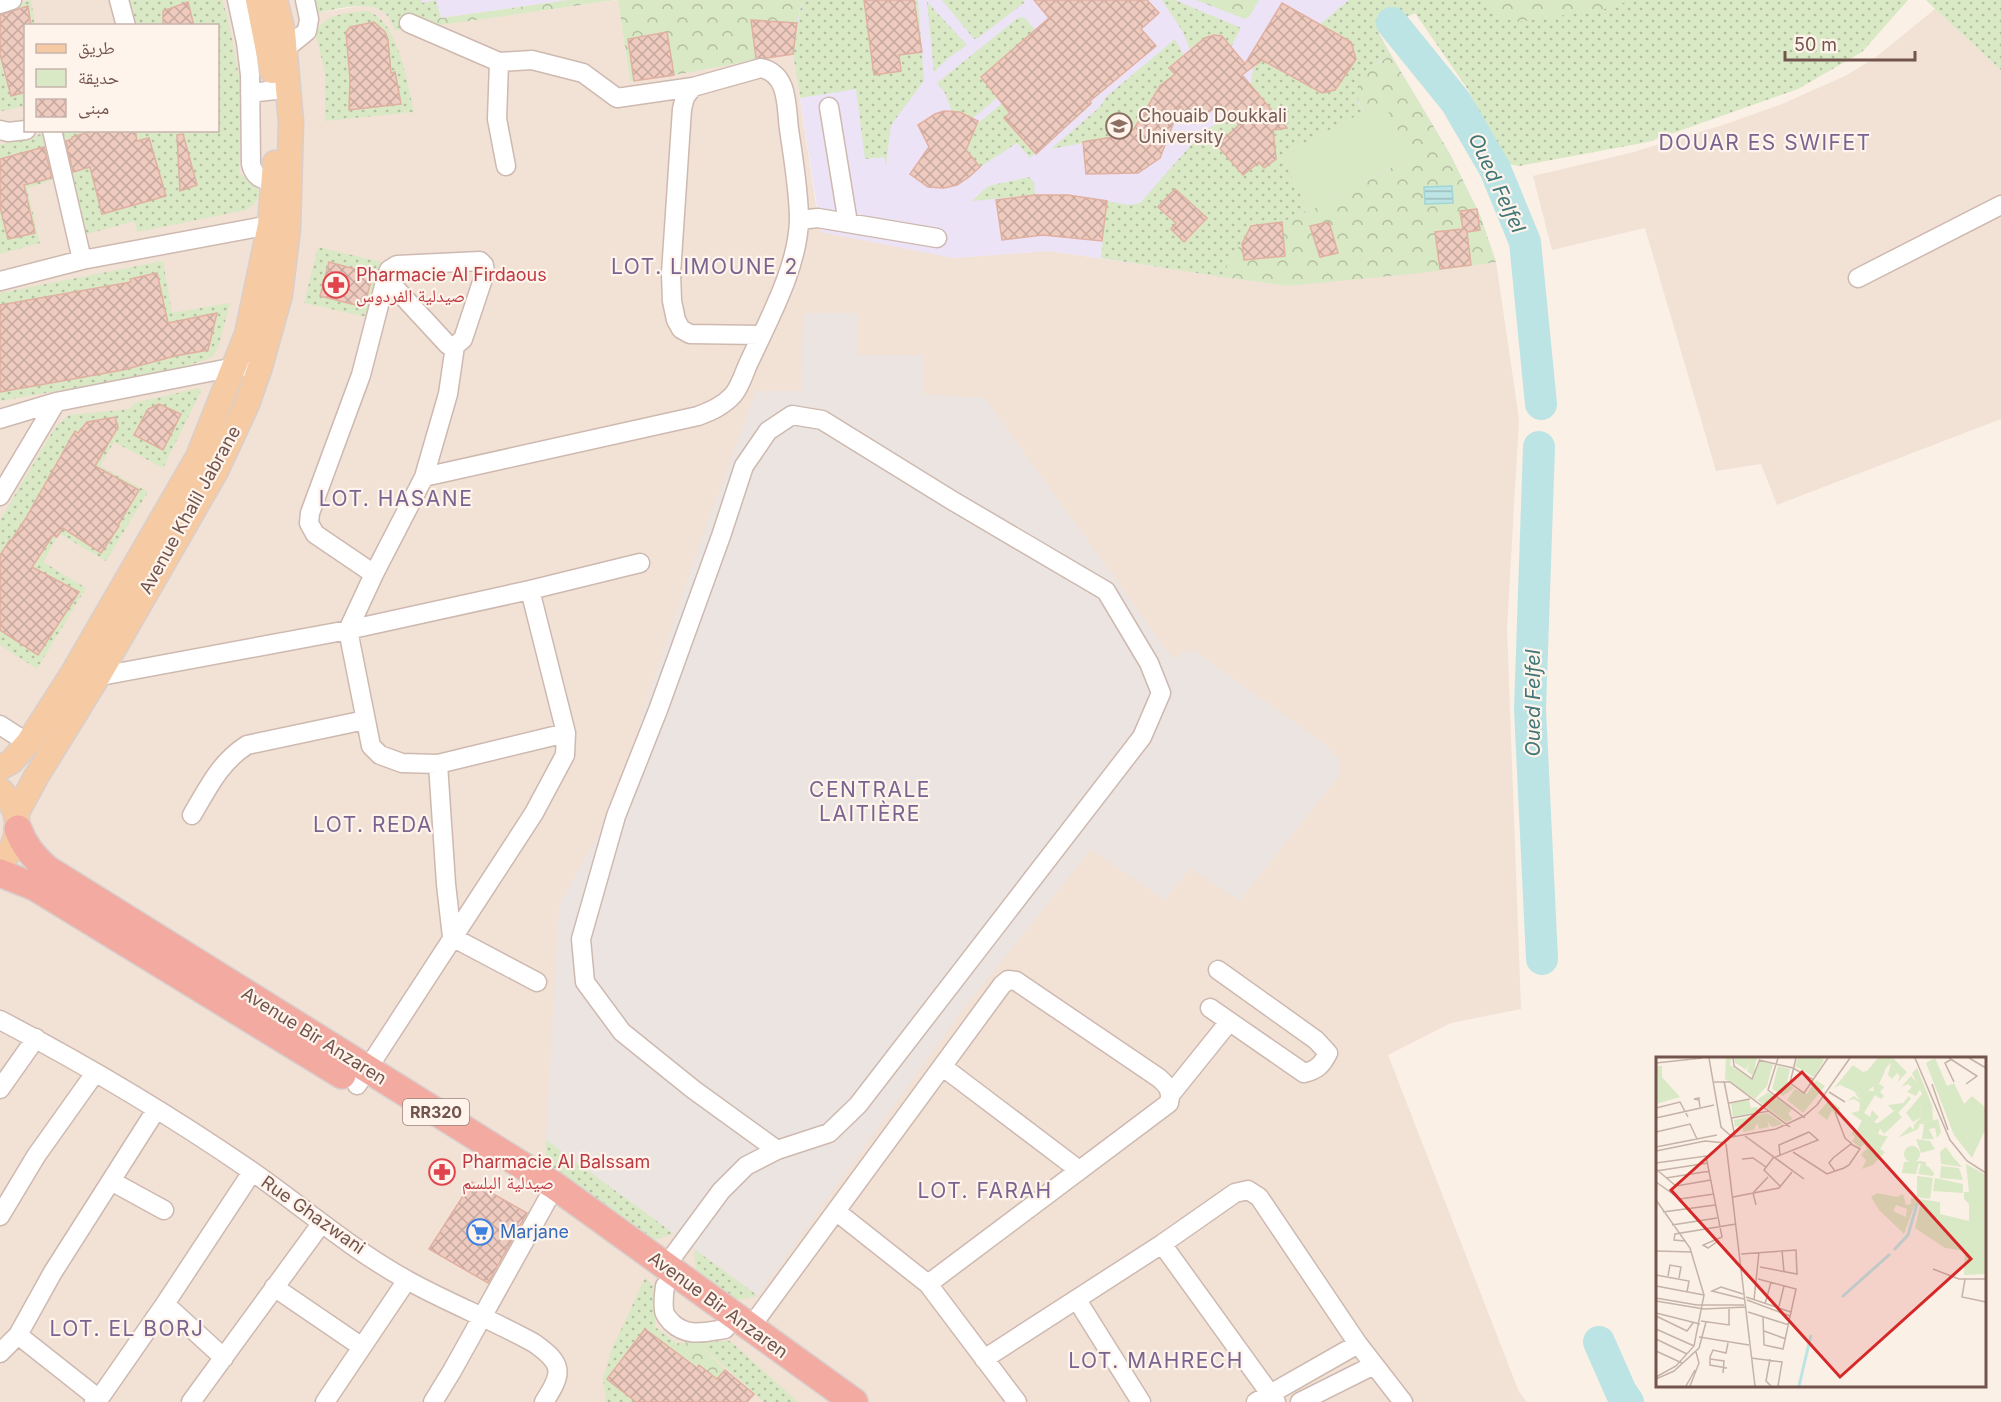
<svg xmlns="http://www.w3.org/2000/svg" width="2001" height="1402" viewBox="0 0 2001 1402" font-family="Inter,'Noto Naskh Arabic',sans-serif">
  <style>
    .residential { fill: #f2e1d5; fill-rule: evenodd }
    .industrial { fill: #ece4e0 }
    .education { fill: #ede3f7 }
    .green { fill: url(#green-dots) }
    .forest { fill: url(#forest-crowns) }
    .pitch { fill: #d9e8c5 }
    .water { fill: url(#water-rules); stroke: #a2d5d5; stroke-width: 1.5 }
    .lines { fill: none; stroke-linecap: round; stroke-linejoin: round }
    .river { stroke: #bce4e4; stroke-width: 32 }
    .building { fill: url(#building-cross-hatch); stroke: #e1b0a1; stroke-width: 1.5 }
    .minor-casing { stroke: #ceb9b0; stroke-width: 21 }
    .major-casing { stroke: #d8cfcd; stroke-width: 27 }
    .highway-casing { stroke: #d8cfcd; stroke-width: 30 }
    .minor { stroke: #fff; stroke-width: 18 }
    .major { stroke: #f6caa2; stroke-width: 24 }
    .highway { stroke: #f2aaa1; stroke-width: 27 }
    .labels { text-anchor: middle; stroke-width: 4.5; stroke-linejoin: round; paint-order: stroke }
    .shield { fill: #fef4ec; stroke: #9d847c; stroke-width: 1.5 }
    .shield-label { font-size: 16px; font-weight: bold; fill: #73544c }
    .education-label { font-size: 18px; fill: #785e54; stroke: #fef4ec; text-anchor: start }
    .health-label { font-size: 18px; fill: #be3a42; stroke: #fef4ec; text-anchor: start }
    .street-label { font-size: 18px; fill: #73544c; stroke: #fef4ec }
    .shop-label { font-size: 18px; fill: #366cbe; stroke: #fef4ec; text-anchor: start }
    .water-label { font-size: 20px; font-style: italic; fill: #417778; stroke: #fef4ec }
    .quarter-label { font-size: 21px; letter-spacing: 1.5px; fill: #7a648f; stroke: #fef4ec }
    .inset-river { fill: none; stroke: #bce4e4; stroke-width: 3 }
    .inset-road { fill: none; stroke: #c5b2a8; stroke-width: 1.5 }
    .view { fill: #d62828; fill-opacity: 0.15; stroke: #d62828; stroke-width: 3 }
    .inset-edge { fill: none; stroke: #73544c; stroke-width: 3 }
  </style>
  <defs>
    <pattern id="green-dots" width="8" height="8" patternUnits="userSpaceOnUse" patternTransform="scale(1.5)"><rect width="8" height="8" fill="#d9e8c5"/><path d="M2 2h.1M6 6h.1" fill="none" stroke="#b4bfa2" stroke-width="1.8" stroke-linecap="round"/></pattern>
    <pattern id="forest-crowns" width="20" height="18" patternUnits="userSpaceOnUse" patternTransform="scale(1.5)"><rect width="20" height="18" fill="#d9e8c5"/><path d="M2 6a3 3 0 1 1 6 0M12 15a3 3 0 1 1 6 0" fill="none" stroke="#b4bfa2"/></pattern>
    <pattern id="water-rules" width="6" height="5" patternUnits="userSpaceOnUse" patternTransform="scale(1.5)"><rect width="6" height="5" fill="#bce4e4"/><path d="M0 2.5h6" fill="none" stroke="#9dbbbb"/></pattern>
    <pattern id="building-cross-hatch" width="8" height="8" patternUnits="userSpaceOnUse" patternTransform="scale(1.5)"><rect width="8" height="8" fill="#efcbbf"/><path d="M0 0l8 8M0 8l8-8" fill="none" stroke="#c6a79d"/></pattern>
  </defs>
  <rect width="100%" height="100%" fill="#fbf0e6"/>
  <path class="residential" d="M0 0H294L299 16 366 5 381 10 388 16 396 31 618 0 630 82 793 54 818 218 953 258 1050 251 1288 286 1496 262 1519 419 1507 629 1521 1009 1451 1023 1388 1055 1519 1392 1527 1402H0ZM26 26H218V130H26Z
    M1935 9 2001 70V419L1777 505 1761 464 1716 471 1645 228 1552 250 1533 176 1630 153 1723 125 1782 104 1845 76 1875 58Z"/>
  <path class="industrial" d="M803 313H858L857 355H923V394L985 398 1173 659 1181 653 1190 650 1198 653 1326 745 1339 760 1340 769 1338 777 1239 901 1191 868 1164 900 1091 849 961 1012 758 1296 546 1140 559 905 618 800 642 715 696 554 756 391H801Z"/>
  <path class="education" d="M421 0H568L426 20Z
    M622 0H1443L1377 31 1450 154 1480 215 1496 262 1288 286 1050 251 953 258 821 232 793 54 634 81Z"/>
  <path class="green" d="M31 0 35 25 26 26 25 106 2 111 0 110V8Z
    M129 0H222L228 18 242 93 239 174C259 183 268 196 246 210L137 232 135 221 83 235 61 131 218 130V26L137 25Z
    M313 0H421L422 3 436 0 441 18 426 20 427 27 395 31C392 24 389 15 382 11 365 0 334 10 316 13Z
    M802 0H918L924 81 891 125 886 165 884 157 865 159 856 89 800 98 793 54Z
    M942 0H1023L1025 2 978 38 974 39Z
    M1162 0H1175L1241 28 1231 47 1222 36C1208 34 1201 42 1190 50L1183 32Z
    M1349 0H1908L1862 52 1798 89 1648 142 1519 166 1509 164 1500 157 1469 91 1415 13 1377 30 1391 55 1378 62 1358 103 1364 112 1281 155 1309 211 1282 222 1251 226C1242 244 1229 258 1223 277L1101 258 1107 201 1129 205 1140 203 1192 144 1209 128 1231 116 1248 96 1256 56 1322 93 1335 90 1356 59 1319 25Z
    M1926 0H2001V70L1935 9Z
    M927 2 967 45 947 59 934 72Z
    M367 11C398 19 408 85 414 112L325 121V73L316 35C321 13 349 13 367 11Z
    M1019 17 1025 18 1035 30 981 77 998 97 973 118 960 112H952L945 93 937 83Z
    M1175 39 1184 56 1170 68 1175 74 1162 85 1179 107 1155 94 1134 129 1125 135 1051 149 1100 107 1106 97Z
    M1053 61 1092 104 1030 158 1017 143 980 167 966 150 976 125Z
    M48 132 60 178 27 188 40 243 0 254V145Z
    M1029 177 1034 182 1035 195 972 201 988 186Z
    M318 247 381 262 367 317 304 303Z
    M163 261 172 313 230 303 219 345 214 355 208 359 170 371 0 401V293Z
    M199 388 201 391 163 468 114 442 100 466 148 492 106 561 60 534 57 537 43 562 86 588 37 669 0 645V520L56 426 69 415 130 409 134 403Z
    M546 1140 673 1233 659 1239H653L546 1163Z
    M694 1249 758 1296 742 1299H732L696 1270Z
    M645 1278 654 1286 656 1292 655 1327 677 1343 672 1349 645 1329 607 1378 636 1402H606L603 1378 612 1349Z
    M730 1341 798 1402H764L697 1342Z"/>
  <path class="forest" d="M568 0H616L427 27 426 20Z
    M618 0H802L797 23 751 20 756 60 674 75 667 32 628 40 634 81 630 82Z
    M1196 0H1259L1249 17 1245 19Z
    M1485 0H1630L1611 8 1519 22 1505 19Z
    M1391 55 1450 154 1480 215 1496 262 1421 273 1288 286 1223 277C1229 258 1242 244 1251 226L1282 222 1309 211 1412 157 1383 103 1364 112C1347 88 1370 67 1391 55Z
    M697 1342 725 1370 717 1379 700 1365 697 1368 672 1349 677 1343Z"/>
  <path class="pitch" d="M1383 102 1412 157 1309 211 1281 155Z"/>
  <path class="water" d="M1452 186 1453 203 1425 204 1424 187Z"/>
  <g class="lines">
    <path class="river" d="M1392 23 1456 102 1495 169 1525 242 1541 404
      M1539 447 1530 709 1542 959
      M1599 1342 1621 1392 1628 1402"/>
  </g>
  <path class="building" d="M864 0H914L922 52 899 55 901 71 874 75Z
    M1034 0H1147L1159 13 1141 29 1156 46 1090 101 1091 103 1036 154 1004 118 1010 113 981 77 1049 18Z
    M188 2 194 26H163V11Z
    M1282 3 1351 42 1356 59 1335 90 1322 93 1262 60 1242 75 1287 128 1273 130 1276 159 1264 168 1259 162 1243 175 1217 145 1239 125 1219 104 1195 124 1180 106 1160 158 1138 173 1086 174 1083 142 1125 135 1134 129 1160 86 1175 74 1169 68 1205 38 1214 35 1222 36 1245 64Z
    M28 6 31 26H26V92L11 96 0 54V15Z
    M751 20 797 23 793 54 767 58H756Z
    M374 22 385 32 388 40 391 73 395 72 401 104 349 110 350 79 346 32 350 27Z
    M667 32 674 75 634 81 628 39Z
    M944 111 960 112 978 121 966 150 980 167 969 177 957 185 944 188 928 187 910 174 929 147 918 125 935 114Z
    M96 130H135L137 141 149 138 166 196 102 214 90 167 73 172 66 141 72 139V137Z
    M183 134 197 185 180 191 177 135Z
    M44 147 52 178 24 185 35 233 8 239 0 207V159Z
    M1175 189 1207 218 1184 242 1171 229 1176 223 1158 207Z
    M1035 195H1068L1107 201 1102 241 1043 235 1002 240 996 200Z
    M1477 209 1480 230 1467 232 1471 265 1440 269 1435 232 1463 229 1460 211Z
    M1282 222 1285 256 1244 260 1242 244 1251 226Z
    M1329 222 1338 253 1320 257 1310 226Z
    M329 262 373 274 364 307 320 296Z
    M157 273 168 323 217 313 208 350 175 356 123 370 0 392V305L131 282 130 279Z
    M159 404 181 414 163 450 134 435 148 409Z
    M115 417 118 427 95 466 139 490 118 525 119 526 101 553 63 528 57 537 53 535 32 567 79 592 38 655 0 630V555L10 540 11 541 26 518 75 431 78 433 87 422Z
    M472 1182 527 1213 488 1283 429 1249Z
    M645 1329 697 1368 699 1365 717 1379 725 1370 754 1394 747 1402H636L607 1379Z"/>
  <g class="lines">
    <g class="minor-casing">
      <path id="minor" d="M119 0 126 26
        M237 0 246 42 250 75 251 164C254 177 261 179 273 182
        M0 4 12 0
        M409 23 499 62 532 60 583 73 617 98 693 87
        M285 49 307 31 309 19 305 0
        M499 62 497 119 506 166
        M250 93 276 90
        M829 107 848 223
        M0 130 8 132 26 130
        M52 130 82 260
        M799 220 818 218 937 238
        M386 278 448 345 455 346
        M1858 278 2001 205
        M0 281 82 260 270 225 280 227
        M0 419 56 402 235 367H243
        M424 477 698 416C711 411 723 406 733 395 741 386 745 369 751 358 770 317 798 266 799 220 799 191 793 157 789 129 786 106 789 74 761 68L693 87 685 97 682 109 671 273 672 301 676 320 681 329 690 334 761 335
        M0 496 56 402
        M374 574 315 534 309 523 310 513 361 375 386 278 389 270 397 265 480 261 484 265 485 273 463 339 455 346 448 394 424 477 374 574 348 630 371 746 380 755 402 763 438 764 566 733
        M90 678 348 630 530 590 640 563
        M0 725 28 743
        M438 764 446 884 452 937 537 982
        M192 815C208 788 220 762 247 745L365 720
        M1210 1008 1304 1073C1317 1070 1322 1065 1328 1053L1316 1040 1218 970
        M0 1020C86 1065 170 1115 250 1170 303 1207 351 1249 407 1280 448 1303 493 1320 534 1343 564 1364 563 1373 544 1402
        M943 1067 1079 1170
        M357 1085 534 813 565 755 566 733 530 590
        M0 1089 36 1038
        M1171 1094 1229 1022
        M111 1181 164 1210
        M837 1212 928 1284 1017 1402
        M0 1216 36 1156 95 1073
        M1162 1244 1276 1402
        M665 1267 721 1191 746 1166 777 1150 829 1133 858 1105 1142 737 1161 693 1149 663 1106 591 953 501 822 420 792 415 768 431 744 466 721 536 658 710 616 816 581 939 585 982 622 1032 694 1090 777 1150
        M665 1286C664 1293 663 1302 664 1310 664 1315 668 1318 671 1322 687 1338 706 1332 725 1329
        M274 1287 362 1347
        M1077 1300 1141 1402
        M165 1304 224 1358
        M750 1328 1002 985 1008 980 1016 981 1159 1078C1168 1086 1172 1091 1169 1103L928 1284
        M18 1335 99 1399
        M0 1353 18 1335 53 1272 156 1110
        M984 1359 1162 1244 1235 1193 1248 1190 1259 1197 1358 1344 1403 1402
        M94 1402 99 1399 165 1304 252 1172
        M191 1402 321 1224
        M325 1402 407 1280
        M433 1402 452 1371 555 1186
        M1256 1402 1358 1344
        M1300 1402 1374 1365"/>
    </g>
    <g class="major-casing">
      <path id="major" d="M258 0 272 71
        M0 768 11 762 28 743 73 673 198 457 247 334 270 225 275 163
        M0 790C25 813 21 841 0 864
        M16 814 36 777 97 678 216 471 247 404 260 367 280 295 288 228 291 122 283 32 275 0"/>
    </g>
    <g class="highway-casing">
      <path id="highway" d="M18 829C24 846 34 857 47 869L555 1186 854 1402
        M0 873 35 887 342 1075"/>
    </g>
    <use href="#minor" class="minor"/>
    <use href="#major" class="major"/>
    <use href="#highway" class="highway"/>
  </g>
  <defs>
    <g id="university-ring" transform="scale(1.35)"><circle r="9.5" fill="#fef4ec" stroke="#8d6e63" stroke-width="1.5"/><path d="M0-5L7-2L0 1L-7-2ZM-4 1L0 2.5L4 1V4Q0 6-4 4Z" fill="#8d6e63"/></g>
    <g id="pharmacy-ring" transform="scale(1.35)"><circle r="9.5" fill="#fef4ec" stroke="#e0444e" stroke-width="1.5"/><path d="M-2-6h4v4h4v4h-4v4h-4v-4h-4v-4h4Z" fill="#e0444e"/></g>
    <g id="supermarket-ring" transform="scale(1.35)"><circle r="9.5" fill="#fef4ec" stroke="#3f7fe0" stroke-width="1.5"/><path d="M-6-5.5h2.5l.6 2H6L4.5 2H-2.5L-4.4-4H-6ZM-1.5 3.2a1.3 1.3 0 1 0 .1 0ZM3 3.2a1.3 1.3 0 1 0 .1 0Z" fill="#3f7fe0"/></g>
  </defs>
  <g fill-rule="evenodd">
    <use href="#university-ring" x="1119" y="126"/>
    <use href="#pharmacy-ring" x="336" y="285"/>
    <use href="#pharmacy-ring" x="442" y="1172"/>
    <use href="#supermarket-ring" x="480" y="1232"/>
  </g>
  <g class="labels">
    <rect class="shield" x="403" y="1099" width="66" height="26" rx="4.5"/>
    <g class="shield-label">
      <text x="436" y="1118">RR320</text>
    </g>
    <g class="education-label">
      <text x="1138" y="122">Chouaib Doukkali<tspan x="1138" dy="21">University</tspan></text>
    </g>
    <g class="health-label">
      <text x="356" y="281">Pharmacie Al Firdaous<tspan x="356" dy="21">صيدلية الفردوس</tspan></text>
      <text x="462" y="1168">Pharmacie Al Balssam<tspan x="462" dy="21">صيدلية البلسم</tspan></text>
    </g>
    <g class="street-label">
      <text transform="translate(190 510) rotate(-61)" y="6">Avenue Khalil Jabrane</text>
      <text transform="translate(314 1036) rotate(32)" y="6">Avenue Bir Anzaren</text>
      <text transform="translate(313 1215) rotate(35)" y="6">Rue Ghazwani</text>
      <text transform="translate(718 1305) rotate(36)" y="6">Avenue Bir Anzaren</text>
    </g>
    <g class="shop-label">
      <text x="500" y="1238">Marjane</text>
    </g>
    <g class="water-label">
      <text transform="translate(1497 183) rotate(65)" y="7">Oued Felfel</text>
      <text transform="translate(1533 703) rotate(-90)" y="7">Oued Felfel</text>
    </g>
    <g class="quarter-label">
      <text x="1765" y="150">DOUAR ES SWIFET</text>
      <text x="705" y="274">LOT. LIMOUNE 2</text>
      <text x="396" y="506">LOT. HASANE</text>
      <text x="870" y="797">CENTRALE<tspan x="870" dy="24">LAITIÈRE</tspan></text>
      <text x="373" y="832">LOT. REDA</text>
      <text x="985" y="1198">LOT. FARAH</text>
      <text x="127" y="1336">LOT. EL BORJ</text>
      <text x="1156" y="1368">LOT. MAHRECH</text>
    </g>
  </g>
  <g transform="translate(1656 1057)">
    <rect width="330" height="330" fill="#fbf0e6"/>
    <path d="M70 1H75L74 8 96 23 104 4 117 7 111 29 99 42 69 22ZM79 1H101L97 19 91 14 93 5 90 13 78 5ZM142 1H164L168 3 158 20 139 9ZM237 1 251 15 241 26 244 19 241 16 236 22 232 18 235 6 226 14ZM279 1 291 29 298 26 308 47 316 39 329 50 330 71 316 101 298 78 270 6ZM197 8 207 15 212 13 207 19 212 23 204 37 184 28 178 31ZM0 9H6V20L24 40 0 47ZM122 9 134 12 131 26 138 31 127 39 116 32ZM261 11 280 58 276 49H264L265 60 257 65 250 56 266 37 256 16ZM230 12 223 27 228 30 224 35 228 39 225 42 219 38 208 56 214 60 216 53 223 60 219 64H206L195 56 203 54 204 46 198 42 191 44 198 39 203 43 210 34H218L217 28ZM255 19 265 31 260 39 251 35 256 30 252 27 245 30ZM160 23 169 29 147 56 131 43 139 32 151 37ZM112 35 136 52 132 57 137 62 130 65 101 43ZM253 39 255 42 242 56 246 60 228 77 221 67 238 54 232 48 247 46ZM93 43 95 51 102 50V55L77 60 75 46ZM173 43 184 51 182 58 176 54 171 63 162 56ZM112 56 127 67 116 70 111 64 113 70 103 72 101 66 98 73 87 75 86 69 79 70 78 63ZM282 62 285 75 281 81 279 71 273 72 278 82H266L268 67H264L262 72 242 81 254 69 258 73V68ZM232 79 224 92 229 95 217 108 206 112 210 103 205 98 208 94ZM260 82 274 84 279 92 265 96ZM248 97a8 8 0 1 1 16 0a8 8 0 1 1-16 0ZM264 104 270 105V109H272L278 116 277 119 262 117 265 107 263 106 260 117 246 116 248 105ZM310 107 330 118V217L308 218 309 194 289 191 259 171 264 148 251 152 240 148 237 155 223 153 215 140 221 136 241 140 247 137 250 148 255 147V141L284 145V157L313 164V147L308 142V135H313ZM285 109 303 111 307 123 284 121Z" fill="#d9e8c5"/>
    <path d="M222 1H236L221 26 203 42 198 34 204 37 212 23 207 19ZM264 49H276L277 63 258 68 265 60ZM180 57 201 73 207 62 212 61 225 69 222 77 232 80 211 92 208 87 204 91 196 84 199 80 196 77 192 81 198 73ZM290 90 297 100 306 110 285 107 284 95ZM261 119 277 121 274 142 261 140ZM279 121 307 127V136L277 134ZM258 150 248 177 223 153 231 151 250 160 251 151Z" fill="#d9e8c5"/>
    <path class="inset-river" d="M238 193 252 178 261 147M186 240 234 197M143 329 155 278"/>
    <path class="inset-road" d="M53 1 65 70 76 80 120 72 148 59 161 48 194 1M77 1 78 9 96 22 104 2M122 1 112 33 149 61M140 1 134 26 148 36 172 1M259 1 294 83 311 104 330 116M293 1 321 19 310 27M313 1 330 11M296 2 289 6 298 25M103 3 137 11 158 23M0 6 46 1M68 24 79 80M58 25H74L134 70M276 27 292 73M173 35 189 45M43 43 38 42 43 41V43L44 50M73 46 94 42M0 51 24 45 32 60M179 55 189 81 196 87M0 61 58 48M76 61 113 54M0 75 34 67 41 82M89 79 148 122M70 87 99 329M0 90 61 78M0 94 49 84 70 86M137 95 171 117 179 114 188 111 193 108 204 92 195 87 177 101 173 106 179 114M124 98 123 88 153 75M86 102 97 101 110 110M0 106 50 99 66 180 47 188 52 191 62 184M0 112 20 129 55 123M0 114 52 106M10 121 54 114M0 125 24 142 58 137M125 130 108 113 117 101 162 83 153 75M77 140 123 131 136 115M0 143 34 191 48 238 38 289 20 309 0 320M100 148 97 136 112 120M7 155 59 148M16 168 61 161M29 184 18 183 19 177 80 167M126 193 128 215M0 194 36 195M85 197 140 193 141 217 104 210M277 212 303 222H330M0 218 33 224 31 235M12 219 14 208 25 210 23 221M102 222 140 232 127 292 108 288 107 260M309 222 306 240 330 245M0 229 48 238M87 237 65 230 56 234 88 242M90 240 135 255M0 241 41 248H88M91 243 134 259M98 243 103 195M0 244 48 252 90 250M109 247 115 225M122 253 128 229M92 255 133 268M0 256 44 267M0 259 31 274 37 266M45 264 73 268V250M0 272 38 289M108 274 130 282M43 280 93 288M0 282 31 297M0 294 26 306M95 301 126 305 122 329M54 302 68 304 67 316M114 302 110 324 115 329M71 311 54 308V300L57 293 70 296 72 286M0 322 18 314 43 291 50 265M30 329 39 313M34 329 43 306 40 295"/>
    <path class="view" d="M146 15 315 202 184 320 15 133Z"/>
    <rect width="330" height="330" class="inset-edge"/>
  </g>
  <rect x="24" y="24" width="195" height="108" fill="#fef4ec" stroke="#c6b4ac" stroke-width="1.5"/>
  <rect x="36" y="44" width="30" height="9" fill="#f6caa2" stroke="#c6b4ac" stroke-width="1.5"/>
  <text x="78" y="54" font-size="18" fill="#73544c">طريق</text>
  <rect x="36" y="69" width="30" height="18" fill="#d9e8c5" stroke="#c6b4ac" stroke-width="1.5"/>
  <text x="78" y="84" font-size="18" fill="#73544c">حديقة</text>
  <rect x="36" y="99" width="30" height="18" fill="url(#building-cross-hatch)" stroke="#c6b4ac" stroke-width="1.5"/>
  <text x="78" y="114" font-size="18" fill="#73544c">مبنى</text>
  <path d="M1785 51v9h130v-9" fill="none" stroke="#73544c" stroke-width="3"/>
  <text x="1794" y="51" font-size="18" fill="#73544c" stroke="#fef4ec" stroke-width="4.5" paint-order="stroke">50 m</text>
</svg>
